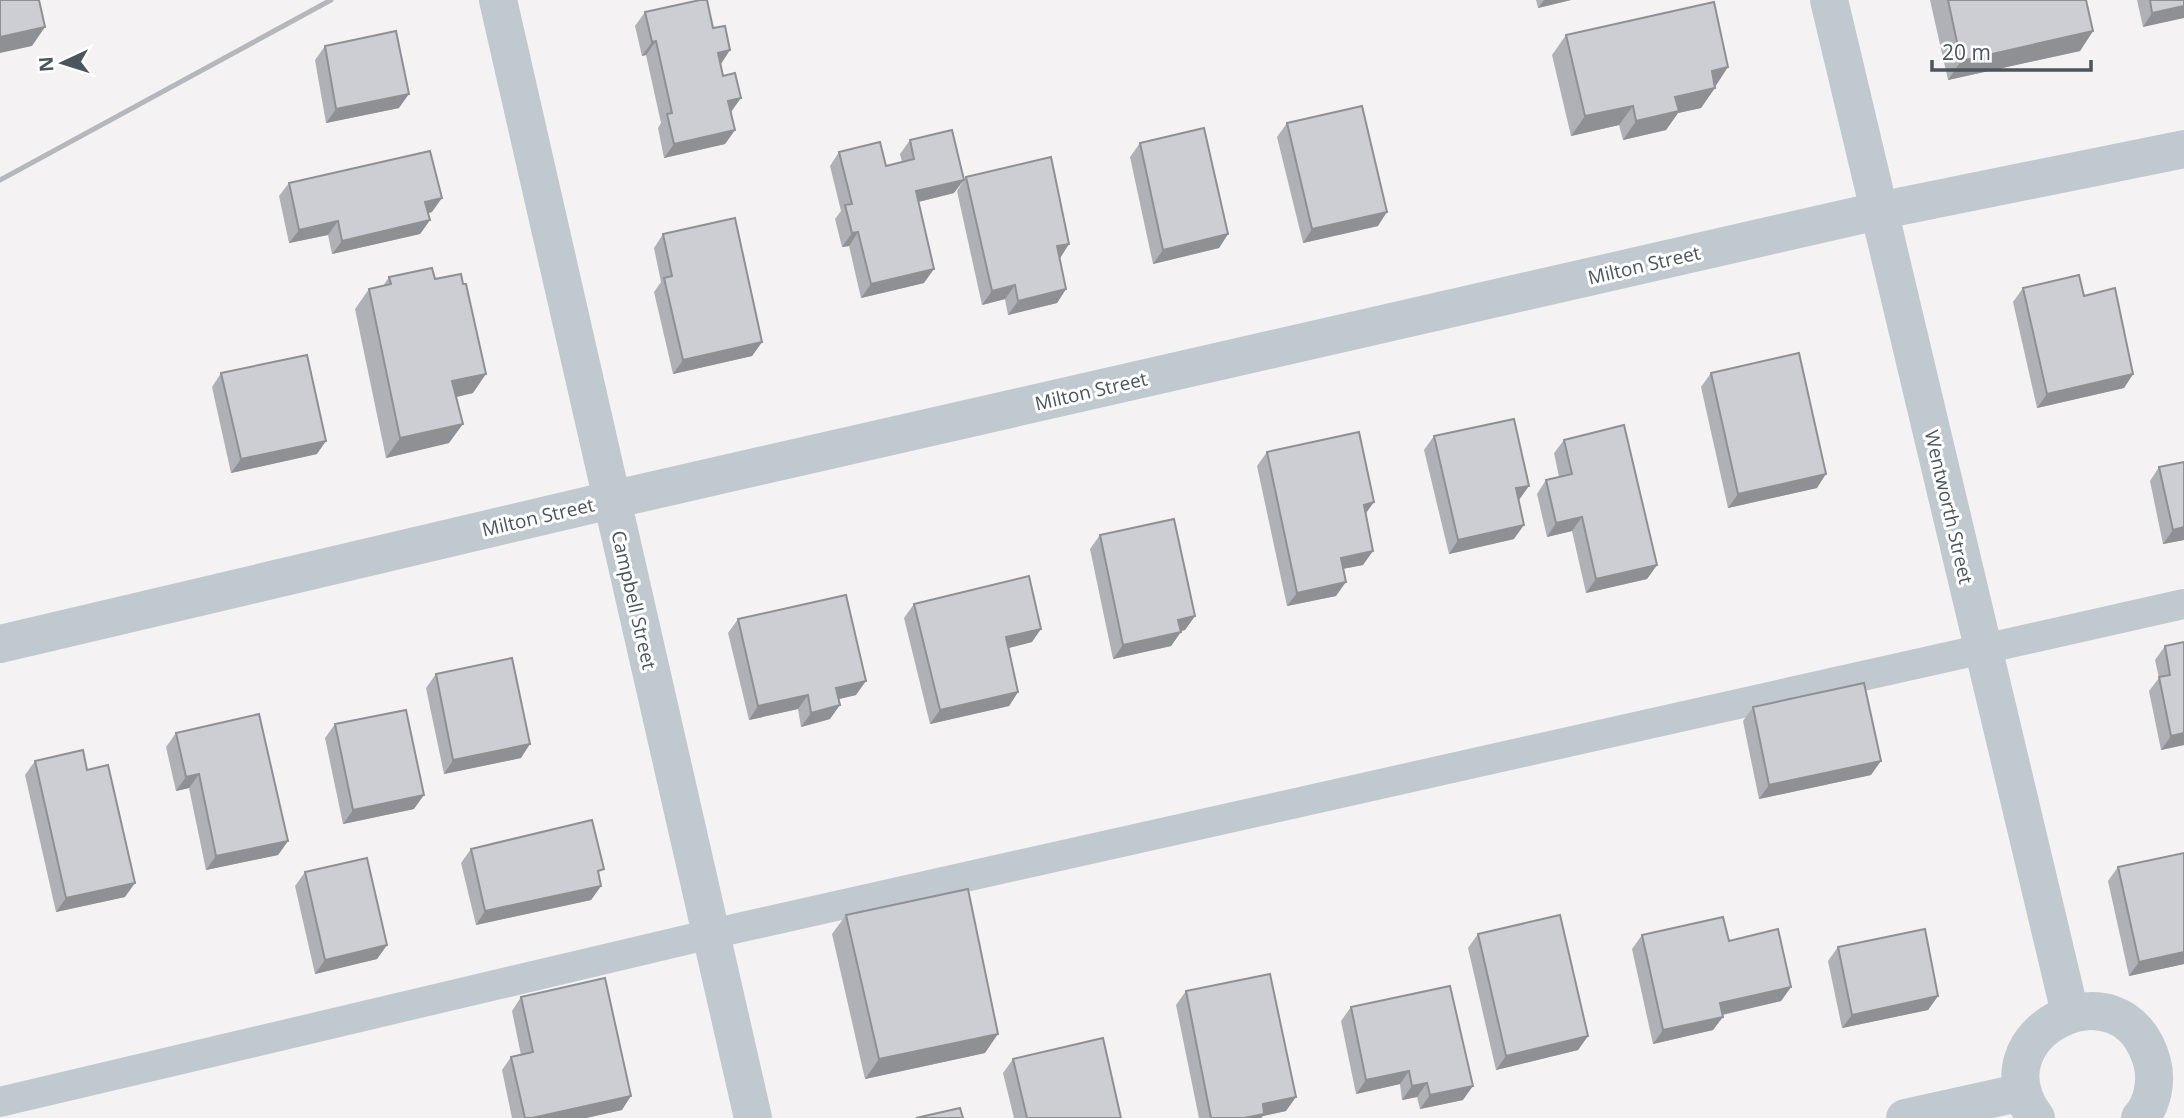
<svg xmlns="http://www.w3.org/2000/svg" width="2184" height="1118" viewBox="0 0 2184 1118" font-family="'Open Sans',sans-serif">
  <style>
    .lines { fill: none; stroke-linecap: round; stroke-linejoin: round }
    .lane { stroke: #c0c9cf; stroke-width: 30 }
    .street { stroke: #c0c9cf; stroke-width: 38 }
    .rail { stroke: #b4b7bb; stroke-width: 5 }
    .wall { fill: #afb1b6 }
    .shaded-wall { fill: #8f9094 }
    .building { fill: #ccced4; stroke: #8f9094; stroke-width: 2 }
    .labels { text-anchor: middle; stroke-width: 6; stroke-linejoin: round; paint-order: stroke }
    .street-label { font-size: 19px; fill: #4a555e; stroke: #fff }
  </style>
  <rect width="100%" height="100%" fill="#f4f2f2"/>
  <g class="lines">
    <path class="lane" d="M0 1102 711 934 2184 604"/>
    <path class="street" d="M498 0 753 1118
      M1829 0 2070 1013
      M0 644 611 500 1878 211 2184 149
      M1905 1118 2023 1092
      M2036 1118C1972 1034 2123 957 2152 1062 2157 1080 2153 1104 2140 1118"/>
    <path class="rail" d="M0 180 331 0"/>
  </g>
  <path class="wall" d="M1536 0H1571L1538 8Z
    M1930 0H2086L2093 31 2080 51 1948 80Z
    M2137 0H2184L2143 27Z
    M645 12 721 64 735 130 725 144 664 158 658 128 661 123 646 55 642 56 635 26Z
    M1566 35 1715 87 1701 108 1678 113 1666 130 1623 140 1619 125 1571 136 1552 55Z
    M325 46 399 108 326 123 315 60Z
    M1287 123 1378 226 1303 243 1277 137Z
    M910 140 954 193 918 202 924 283 861 298 849 246 842 247 835 219 841 211 830 166 839 152 886 166 902 162 900 154Z
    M1140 143 1228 234 1219 248 1153 264 1130 157Z
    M966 177 1069 244 1060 258 1066 289 1057 303 1008 315 1005 299 982 305 957 191Z
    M289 183 432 212 428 213 430 220 420 234 332 254 328 235 289 243 279 196Z
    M663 234 762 342 752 356 673 374 654 292 661 282 654 248Z
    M389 277 435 279 473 393 456 397 449 443 386 458 355 309 369 289 383 286Z
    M2023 288 2084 296 2133 374 2124 388 2037 408 2013 302Z
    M221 373 317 454 231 473 212 387Z
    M1711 373 1817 488 1728 508 1701 387Z
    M1434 436 1529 486 1518 500 1514 539 1449 554 1424 450Z
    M1564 440 1657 565 1647 579 1586 593 1572 531 1547 537 1537 494 1546 480 1559 477 1554 453Z
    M1267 452 1366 514 1363 565 1343 569 1336 596 1287 606 1257 466Z
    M2159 467 2184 540 2163 544 2150 481Z
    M1100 535 1195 616 1185 630 1181 631 1171 646 1113 659 1090 549Z
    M914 604 1032 642 1009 648 1018 692 1009 706 930 724 904 618Z
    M738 619 856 695 839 699 830 719 801 727 798 709 749 720 728 633Z
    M2184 642V745L2161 750 2149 691 2159 678 2155 660 2165 646Z
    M436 674 521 758 444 774 426 688Z
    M1753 707 1871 775 1759 799 1743 721Z
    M335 724 414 809 343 824 325 738Z
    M176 733 288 841 278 855 206 870 189 788 176 791 166 747Z
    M35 761 87 770 125 897 56 912 25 775Z
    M471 849 599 876 601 886 591 900 476 925 461 863Z
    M2118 867 2184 964 2129 976 2108 881Z
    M305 872 387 945 377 959 315 974 295 886Z
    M846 915 985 1053 865 1079 832 934Z
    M1478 934 1588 1036 1578 1050 1496 1070 1468 948Z
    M1642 935 1791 987 1781 1001 1723 1015 1713 1030 1653 1044 1632 949Z
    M1838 947 1938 996 1928 1010 1842 1028 1828 961Z
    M1186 991 1286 1111 1263 1116 1261 1118H1199L1176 1005Z
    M521 997 622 1110 586 1118H512L502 1070 511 1057 521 1055 512 1011Z
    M1351 1007 1463 1100 1420 1109 1417 1097 1402 1100 1400 1084 1356 1094 1341 1021Z
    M1013 1059 1121 1118H1014L1003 1073Z"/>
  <path class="shaded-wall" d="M1544 0H1571L1538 8Z
    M2184 6V18L2143 27 2152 13Z
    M45 27 32 46 0 53V37Z
    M2093 31 2080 51 1948 80 1961 61Z
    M656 41 646 55 642 56 652 42Z
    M730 50 721 64 718 53Z
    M1728 67 1715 87 1712 71Z
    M1715 88 1701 108 1678 113 1666 130 1623 140 1636 121 1675 97Z
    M409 94 399 108 326 123 336 109Z
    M741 98 731 112 728 101Z
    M1633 106 1619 125 1571 136 1585 116Z
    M735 130 725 144 664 158 674 144Z
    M964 180 954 193 906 205 916 191Z
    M442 198 432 212 415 216 425 202Z
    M1387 212 1378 226 1303 243 1312 229Z
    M430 220 420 234 332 254 342 241Z
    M338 221 328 235 289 243 299 230Z
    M858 232 849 246 842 247 852 233Z
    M1228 234 1219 248 1153 264 1163 250Z
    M1069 244 1060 258 1057 246Z
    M934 269 924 283 861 298 871 284Z
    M1015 285 1005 299 982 305 992 291Z
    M1066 289 1057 303 1008 315 1018 301Z
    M762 342 752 356 673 374 683 360Z
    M486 374 473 393 439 401 452 381Z
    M2133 374 2124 388 2037 408 2047 394Z
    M463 424 449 443 386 458 400 438Z
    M326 441 317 454 231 473 241 459Z
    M1826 474 1817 488 1728 508 1738 494Z
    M1529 486 1519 500 1506 502 1516 488Z
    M1374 502 1364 516V505Z
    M1582 517 1572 531 1547 537 1556 523Z
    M1524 525 1514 539 1449 554 1458 540Z
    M2184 527V540L2163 544 2173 530Z
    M1373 551 1363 565 1331 571 1341 558Z
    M1657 565 1647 579 1586 593 1596 579Z
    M1346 582 1336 596 1287 606 1297 593Z
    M1195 616 1185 630 1169 634 1178 620Z
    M1041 629 1032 642 997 651 1006 637Z
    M1181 632 1171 646 1113 659 1123 645Z
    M866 681 856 695 826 702 836 688Z
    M1018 692 1009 706 930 724 940 710Z
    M808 695 798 709 749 720 758 706Z
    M840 705 830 719 801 727 811 713Z
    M2184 733V745L2161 750 2171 736Z
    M530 744 521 758 444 774 453 760Z
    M1881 761 1871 775 1759 799 1769 785Z
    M199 774 189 788 176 791 186 777Z
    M424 795 414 809 343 824 353 810Z
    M288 841 278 855 206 870 216 856Z
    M135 883 125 897 56 912 66 898Z
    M601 886 591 900 476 925 485 911Z
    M387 945 377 959 315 974 325 960Z
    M2184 952V964L2129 976 2139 962Z
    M1791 987 1781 1001 1711 1017 1720 1003Z
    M1938 996 1928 1010 1842 1028 1852 1015Z
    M1723 1017 1713 1030 1653 1044 1663 1030Z
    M998 1034 985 1053 865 1079 879 1059Z
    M1588 1036 1578 1050 1496 1070 1506 1056Z
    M1409 1071 1400 1084 1356 1094 1366 1080Z
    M1427 1083 1417 1097 1402 1100 1412 1086Z
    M1473 1086 1463 1100 1420 1109 1430 1095Z
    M631 1096 622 1110 586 1118H532Z
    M1296 1097 1286 1111 1263 1116 1261 1118H1244L1263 1104Z"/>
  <path class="building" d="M0 0H39L45 27 0 37Z
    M700 0H707L713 28 725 26 730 50 718 53 723 76 735 73 741 98 728 101 735 130 674 144 667 114 672 113 656 41 652 42 645 12Z
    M1948 0H2086L2093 31 1961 61Z
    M2150 0H2184V6L2152 13Z
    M1714 2 1728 67 1712 71 1715 88 1675 97 1679 111 1636 121 1633 106 1585 116 1566 35Z
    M396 31 409 94 336 109 325 46Z
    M1362 106 1387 212 1312 229 1287 123Z
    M1204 128 1228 234 1163 250 1140 143Z
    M952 130 964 180 916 191 934 269 871 284 858 232 852 233 845 205 852 204 839 152 880 142 886 166 914 159 910 140Z
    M430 151 442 198 425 202 430 220 342 241 338 221 299 230 289 183Z
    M1051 157 1069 244 1057 246 1066 289 1018 301 1015 285 992 291 966 177Z
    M735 218 762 342 683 360 664 278 672 276 663 234Z
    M432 268 435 279 461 274 463 284H466L486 374 452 381 463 424 400 438 369 289 391 284 389 277Z
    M2079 275 2084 296 2115 288 2133 374 2047 394 2023 288Z
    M1799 353 1826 474 1738 494 1711 373Z
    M307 355 326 441 241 459 221 373Z
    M1514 419 1529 486 1516 488 1524 525 1458 540 1434 436Z
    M1624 425 1657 565 1596 579 1582 517 1556 523 1546 480 1572 474 1564 440Z
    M1359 432 1374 502 1364 505 1373 551 1341 558 1346 582 1297 593 1267 452Z
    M2184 462V527L2173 530 2159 467Z
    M1174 519 1195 616 1178 620 1181 632 1123 645 1100 535Z
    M1029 576 1041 629 1006 637 1018 692 940 710 914 604Z
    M846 595 866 681 836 688 840 705 811 713 808 695 758 706 738 619Z
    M2184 642V733L2171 736 2159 677 2170 675 2165 646Z
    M512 658 530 744 453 760 436 674Z
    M1864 683 1881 761 1769 785 1753 707Z
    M406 710 424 795 353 810 335 724Z
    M259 714 288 841 216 856 199 774 186 777 176 733Z
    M83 750 87 770 108 765 135 883 66 898 35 761Z
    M592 820 604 869 598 871 601 886 485 911 471 849Z
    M2184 853V952L2139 962 2118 867Z
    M367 858 387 945 325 960 305 872Z
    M968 889 998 1034 879 1059 846 915Z
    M1560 915 1588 1036 1506 1056 1478 934Z
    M1723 917 1729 941 1778 929 1791 987 1720 1003 1723 1017 1663 1030 1642 935Z
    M1925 929 1938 996 1852 1015 1838 947Z
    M1270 974 1296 1097 1263 1104 1264 1114 1244 1118H1211L1186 991Z
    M605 978 631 1096 532 1118H525L511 1057 533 1052 521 997Z
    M1450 986 1473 1086 1430 1095 1427 1083 1412 1086 1409 1071 1366 1080 1351 1007Z
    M1103 1038 1121 1118H1027L1013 1059Z
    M960 1108 963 1118H916Z"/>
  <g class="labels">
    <g class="street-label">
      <text transform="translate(1644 265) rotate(-13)" y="7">Milton Street</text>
      <text transform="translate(1091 391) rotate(-13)" y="7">Milton Street</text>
      <text transform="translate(1949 507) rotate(77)" y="7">Wentworth Street</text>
      <text transform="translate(538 517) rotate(-13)" y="7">Milton Street</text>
      <text transform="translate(634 600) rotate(77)" y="7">Campbell Street</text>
    </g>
  </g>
  <g transform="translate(63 63) rotate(266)" stroke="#ffffff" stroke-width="5" paint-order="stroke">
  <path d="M0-5L12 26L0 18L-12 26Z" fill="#4a555e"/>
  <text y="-10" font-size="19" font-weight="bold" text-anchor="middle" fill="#4a555e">N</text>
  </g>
  <path d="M1932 60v10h159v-10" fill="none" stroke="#4a555e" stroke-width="3.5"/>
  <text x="1942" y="60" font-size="21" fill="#4a555e" stroke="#ffffff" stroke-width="5" paint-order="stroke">20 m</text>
</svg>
